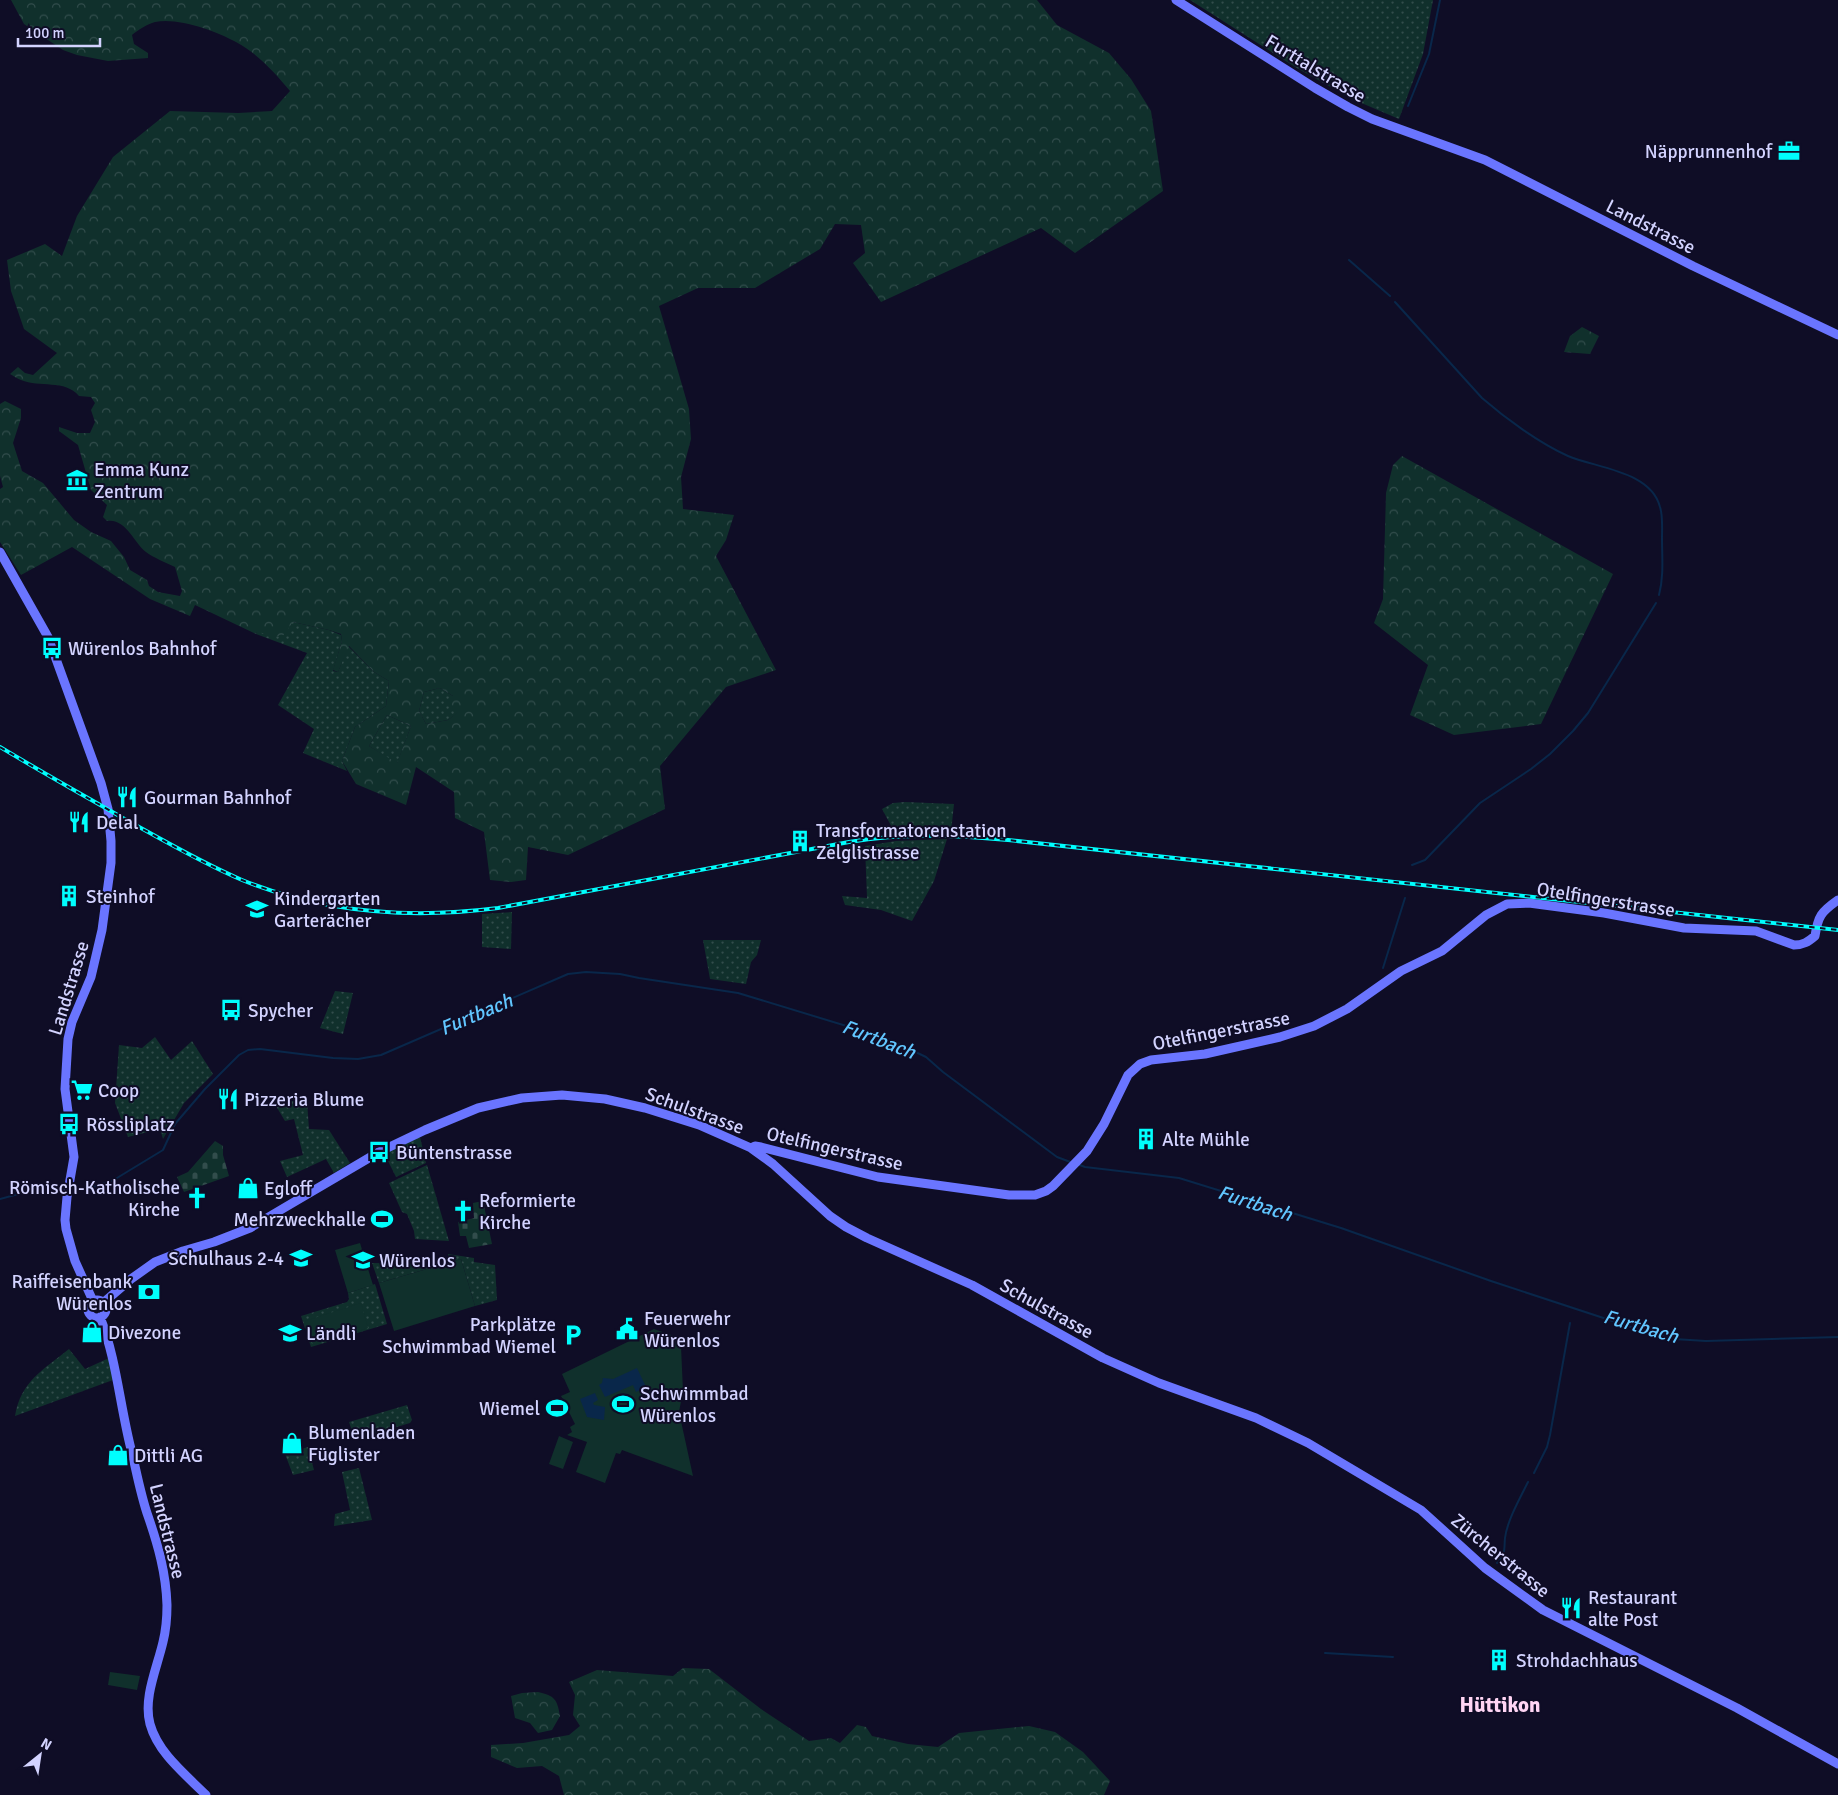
<svg xmlns="http://www.w3.org/2000/svg" width="1838" height="1795" viewBox="0 0 1838 1795" font-family="Signika,sans-serif">
  <style>
    .grass { fill: url(#grass-dots) }
    .forest { fill: url(#forest-crowns); fill-rule: evenodd }
    .cemetery { fill: url(#cemetery-stones) }
    .garden { fill: #10302c }
    .water { fill: #09274a }
    .lines { fill: none; stroke-linecap: round; stroke-linejoin: round }
    .stream { stroke: #09274a; stroke-width: 2 }
    .secondary { stroke: #6a75ff; stroke-width: 9 }
    .rail-casing { stroke: #00fefd; stroke-width: 4 }
    .rail { stroke: #0f0d26; stroke-width: 2; stroke-dasharray: 5.5; stroke-linecap: butt }
    .labels { text-anchor: middle; stroke-width: 4; stroke-linejoin: round; paint-order: stroke }
    .street-label { font-size: 19px; fill: #d3d3ff; stroke: #0f0d26 }
    .poi-label { font-size: 19px; fill: #d3d3ff; stroke: #0f0d26; text-anchor: start }
    .water-label { font-size: 20px; font-style: italic; fill: #61c6ff; stroke: #0f0d26 }
    .quarter-label { font-size: 21px; font-weight: bold; fill: #ffd5f4; stroke: #0f0d26 }
  </style>
  <defs>
    <pattern id="grass-dots" width="8" height="8" patternUnits="userSpaceOnUse" patternTransform="scale(1.25)"><rect width="8" height="8" fill="#10302c"/><path d="M2 2h.1M6 6h.1" fill="none" stroke="#324d4c" stroke-width="1.8" stroke-linecap="round"/></pattern>
    <pattern id="forest-crowns" width="20" height="18" patternUnits="userSpaceOnUse" patternTransform="scale(1.25)"><rect width="20" height="18" fill="#10302c"/><path d="M2 6a3 3 0 1 1 6 0M12 15a3 3 0 1 1 6 0" fill="none" stroke="#324d4c"/></pattern>
    <pattern id="cemetery-stones" width="16" height="16" patternUnits="userSpaceOnUse" patternTransform="scale(1.25)"><rect width="16" height="16" fill="#10302c"/><path d="M2 7V4a2 2 0 0 1 4 0v3zM10 15v-3a2 2 0 0 1 4 0v3z" fill="#324d4c"/></pattern>
  </defs>
  <rect width="100%" height="100%" fill="#0f0d26"/>
  <path class="grass" d="M1190 0H1433L1423 54 1399 119 1352 99 1295 67Z
    M293 622 329 630 341 635 342 641 333 671 338 672 348 646 374 672 389 681 386 706 355 727 342 761 347 771 303 753 314 729 278 705 307 653 256 634 257 632Z
    M440 688 453 696 459 712 448 720 426 724 419 711 424 692Z
    M387 715 411 726 397 764 369 746Z
    M905 802 954 804 951 832 895 833 882 809 893 803Z
    M947 839 934 881 912 921 881 910 845 905 842 896 867 898 865 846 896 841Z
    M512 912 511 949 482 947V914Z
    M703 940H761L757 955 751 962 746 984 710 979Z
    M335 991 353 993 343 1034 320 1028Z
    M155 1037 171 1060 192 1041 213 1074 184 1103 163 1139 160 1129 128 1137 115 1103 119 1045 142 1048Z
    M273 1101H307L309 1129 329 1130 350 1163 334 1173 326 1159 287 1177 280 1161 303 1155 294 1119 285 1121Z
    M420 1137 426 1163 396 1177 384 1153Z
    M427 1165 449 1241 415 1239 414 1231 407 1214 402 1212 389 1183Z
    M448 1254 474 1258V1262L495 1265 497 1300 475 1306 461 1259 379 1283 372 1263 440 1264 448 1262Z
    M375 1284 387 1324 311 1347 301 1316 347 1302 349 1299 348 1293Z
    M69 1349 85 1369 109 1358 113 1380 15 1416C21 1381 43 1370 69 1349Z
    M407 1405 412 1420 410 1423 357 1439 354 1437 349 1422Z
    M308 1447 314 1470 293 1475 285 1454Z
    M359 1468 372 1520 334 1526 335 1514 350 1510 342 1472Z"/>
  <path class="forest" d="M11 0H1037L1057 25 1109 53 1131 79 1151 111 1163 191 1075 253 1041 228 881 302 853 263 865 253 861 225 835 224 820 249 755 288H698L659 306 689 409 691 439 681 477 683 509 734 515 726 540 716 556 776 670 726 687 660 766 665 809 568 855 528 847 526 880 511 882 490 880 484 832 455 818 454 792 416 767 406 805 356 784 342 761 355 727 386 706 389 681 374 672 349 646 338 672 333 670 342 641 341 634 329 630 293 622 282 637 257 632 256 634 195 605 190 616 150 599 72 547 21 575 0 542V489L3 487 0 476V404L5 401 21 409V418L13 443 22 471 43 483 74 520 91 532 111 541 124 557 130 570 147 580 149 586 158 592 180 596 182 591 175 567C165 562 154 558 146 552 134 543 126 518 107 521L103 517 107 505 91 490 78 445 59 431V427L77 433H90L95 422 91 410 95 403 91 397 79 396C65 379 40 388 21 380 18 379 14 376 10 374L18 367 25 373 33 375 57 353 24 329 11 291 7 260 45 244 62 256 77 216 113 157 170 111 238 113 272 111 290 91C275 73 257 53 236 42 216 31 178 17 155 22 147 24 138 30 132 35L134 44 148 53V58L108 61 77 55 63 50 24 24ZM440 688 453 696 449 703 458 712 448 720 426 724 419 711 424 692ZM387 715 411 726 397 763 369 746Z
    M1582 327 1599 336 1590 354 1564 352 1570 336Z
    M1402 456 1613 574 1541 724 1454 735 1410 715 1428 665 1374 623 1383 599 1386 493 1393 465Z
    M683 1668 709 1669 761 1709 809 1741 831 1738 840 1743 857 1725 866 1727 872 1736 908 1744 938 1747 959 1733 1029 1726 1055 1732 1083 1752 1110 1781 1104 1795H564L559 1776 542 1766 517 1768 491 1757V1745L523 1743 569 1735 580 1726 573 1715 575 1695 569 1682 597 1670 673 1676Z
    M538 1692C555 1696 557 1699 560 1716L552 1730 538 1733 530 1723 515 1718 511 1696 522 1693Z"/>
  <path class="cemetery" d="M215 1141 223 1146V1155L229 1176 184 1192 177 1177 188 1172Z
    M483 1201 492 1244 469 1248 466 1236H460L458 1222 474 1218 473 1203Z"/>
  <path class="garden" d="M360 1243 373 1285 348 1293 335 1250Z
    M461 1259 475 1306 394 1331 379 1283Z
    M361 1303 368 1328 313 1345 305 1321Z
    M654 1329 674 1336 681 1346 683 1391 679 1412 693 1476 622 1450 620 1454 616 1453 605 1483 576 1472 587 1442 567 1435 572 1432 570 1427 575 1424 561 1396 570 1392 562 1374Z
    M559 1436 573 1442 563 1469 549 1464Z
    M110 1672 140 1676 137 1690 108 1685Z"/>
  <path class="water" d="M637 1368 646 1387 636 1392 633 1385 605 1397 599 1385 602 1383 603 1378 613 1379Z
    M595 1393 598 1400 593 1403 594 1405 605 1407 604 1420 587 1417 580 1399Z"/>
  <g class="lines">
    <path class="stream" d="M1408 106 1429 54 1440 0
      M1349 260 1390 296
      M1395 302 1482 398C1505 418 1539 443 1568 456 1596 468 1651 471 1660 507 1663 516 1662 528 1662 538 1662 557 1664 576 1659 595
      M1412 865 1425 860 1480 803 1531 769 1550 754 1573 731 1588 713 1656 603
      M1383 968 1405 898
      M1077 1164 1085 1167 1179 1178 1341 1228 1491 1281 1640 1330 1674 1339 1706 1341 1838 1337
      M71 1190H83L112 1181 163 1150 175 1124 205 1089 239 1055 248 1050 260 1049 333 1058 358 1059 381 1055 568 974 586 972 620 974 639 978 738 993 886 1038 926 1057 943 1072 1057 1157 1073 1163
      M0 1199 33 1190H64
      M1534 1473 1547 1447 1550 1435 1570 1323
      M1497 1563C1506 1556 1504 1548 1505 1538 1507 1521 1520 1498 1528 1482
      M1325 1653 1393 1657"/>
    <path class="secondary" d="M1176 0 1315 88 1348 107 1372 119 1485 160 1693 266 1838 335
      M0 552 48 637 101 783 108 809 111 841V863L102 930 91 977 72 1022 68 1039 65 1089 74 1157 67 1197 65 1220 66 1229 75 1261 93 1301
      M751 1148 755 1146 761 1147 878 1177 1009 1195H1035L1046 1191 1053 1186 1087 1151 1104 1124 1128 1075 1140 1064 1151 1060 1205 1054 1280 1037 1314 1026 1347 1009 1401 971 1442 951 1486 915 1507 904 1529 903 1604 913 1684 928 1756 931 1794 945C1803 945 1808 942 1815 936 1818 916 1821 912 1838 900
      M88 1309a9 9 0 1 1 18 0a9 9 0 1 1-18 0Z
      M103 1303 131 1279 155 1262 183 1251 214 1242 250 1228 379 1152 425 1130 478 1108 522 1098 562 1095 605 1099 645 1108 699 1125 751 1148 773 1164 830 1216 846 1227 867 1238 972 1285 1103 1358 1159 1383 1256 1418 1308 1443 1421 1510 1485 1568 1543 1610 1737 1708 1838 1764
      M100 1317C117 1360 120 1408 132 1453 137 1474 141 1496 148 1516 158 1545 166 1573 167 1605 167 1617 166 1630 163 1642 157 1668 143 1698 150 1724 158 1753 185 1774 206 1795"/>
    <g class="rail-casing">
      <path id="rail" d="M0 747C40 771 81 794 121 817 161 839 200 862 242 880 323 913 412 919 498 908L849 842C903 833 954 835 1008 840L1838 930"/>
    </g>
    <use href="#rail" class="rail"/>
  </g>
  <defs>
    <g id="office-bare" transform="scale(1.725)"><path d="M-6-3h4V-5.5h4V-3h4V5H-6ZM-1-4.5V-3h2v-1.5ZM-6 0V1H6V0Z" fill="#00fefd" stroke="#0f0d26" stroke-width="2.5" paint-order="stroke"/></g>
    <g id="museum-bare" transform="scale(1.725)"><path d="M0-6L6-3V-2H-6V-3ZM-5-1h2V3h-2ZM-1-1h2V3h-2ZM3-1h2V3H3ZM-6 4H6V6H-6Z" fill="#00fefd" stroke="#0f0d26" stroke-width="2.5" paint-order="stroke"/></g>
    <g id="bus-bare" transform="scale(1.725)"><path d="M-5-6H5V4H4V6H2V4H-2V6H-4V4H-5ZM-3.5-4V0h7V-4ZM-3.5 1.2v1.5H-2V1.2ZM2 1.2v1.5H3.5V1.2Z" fill="#00fefd" stroke="#0f0d26" stroke-width="2.5" paint-order="stroke"/></g>
    <g id="restaurant-bare" transform="scale(1.725)"><path d="M-5-6h1v4h1v-4h1v4h1v-4h1v5L-1.5 .5V6h-2V.5L-5-1ZM5-6V6H3V1.5H1.5Q1.5-4 5-6Z" fill="#00fefd" stroke="#0f0d26" stroke-width="2.5" paint-order="stroke"/></g>
    <g id="building-bare" transform="scale(1.725)"><path d="M-4-6H4V6H1V3H-1V6H-4ZM-2.5-4.3h1.7v1.8h-1.7ZM.8-4.3h1.7v1.8H.8ZM-2.5-1h1.7V.8h-1.7ZM.8-1h1.7V.8H.8Z" fill="#00fefd" stroke="#0f0d26" stroke-width="2.5" paint-order="stroke"/></g>
    <g id="school-bare" transform="scale(1.725)"><path d="M0-5L7-2L0 1L-7-2ZM-4 1L0 2.5L4 1V4Q0 6-4 4Z" fill="#00fefd" stroke="#0f0d26" stroke-width="2.5" paint-order="stroke"/></g>
    <g id="supermarket-bare" transform="scale(1.725)"><path d="M-6-5.5h2.5l.6 2H6L4.5 2H-2.5L-4.4-4H-6ZM-1.5 3.2a1.3 1.3 0 1 0 .1 0ZM3 3.2a1.3 1.3 0 1 0 .1 0Z" fill="#00fefd" stroke="#0f0d26" stroke-width="2.5" paint-order="stroke"/></g>
    <g id="shop-bare" transform="scale(1.725)"><path d="M-5-2.5h2.3a2.7 3.5 0 0 1 5.4 0H5L5.5 6h-11ZM-1.5-2.5h3a1.5 2.3 0 0 0-3 0Z" fill="#00fefd" stroke="#0f0d26" stroke-width="2.5" paint-order="stroke"/></g>
    <g id="church-bare" transform="scale(1.725)"><path d="M-1.2-6h2.4v3.5h3.3v2.4h-3.3V6h-2.4V-.1h-3.3v-2.4h3.3Z" fill="#00fefd" stroke="#0f0d26" stroke-width="2.5" paint-order="stroke"/></g>
    <g id="stadium-bare" transform="scale(1.725)"><path d="M0-5a6.5 5 0 1 0 0 10a6.5 5 0 1 0 0-10ZM-3.5-1.8h7v3.6h-7Z" fill="#00fefd" stroke="#0f0d26" stroke-width="2.5" paint-order="stroke"/></g>
    <g id="bank-bare" transform="scale(1.725)"><path d="M-6-4H6V4H-6ZM0-2.3a2.3 2.3 0 1 0 0 4.6a2.3 2.3 0 1 0 0-4.6Z" fill="#00fefd" stroke="#0f0d26" stroke-width="2.5" paint-order="stroke"/></g>
    <g id="civic-bare" transform="scale(1.725)"><path d="M-.6-6.5H3V-4.5H.6V-3L4-1V1h2V6H-6V1h2V-1L-.6-3ZM-1.2 2.5V6h2.4V2.5Z" fill="#00fefd" stroke="#0f0d26" stroke-width="2.5" paint-order="stroke"/></g>
    <g id="parking-bare" transform="scale(1.725)"><path d="M-3.5-5.5H1a3.5 3.5 0 0 1 0 7H-1V5.5H-3.5ZM-1-3.4V-.6H.8a1.4 1.4 0 0 0 0-2.8Z" fill="#00fefd" stroke="#0f0d26" stroke-width="2.5" paint-order="stroke"/></g>
  </defs>
  <g fill-rule="evenodd">
    <use href="#office-bare" x="1789" y="151"/>
    <use href="#museum-bare" x="77" y="480"/>
    <use href="#bus-bare" x="52" y="648"/>
    <use href="#restaurant-bare" x="127" y="797"/>
    <use href="#restaurant-bare" x="79" y="822"/>
    <use href="#building-bare" x="800" y="841"/>
    <use href="#building-bare" x="69" y="896"/>
    <use href="#school-bare" x="257" y="909"/>
    <use href="#bus-bare" x="231" y="1010"/>
    <use href="#supermarket-bare" x="82" y="1090"/>
    <use href="#restaurant-bare" x="228" y="1099"/>
    <use href="#bus-bare" x="69" y="1124"/>
    <use href="#building-bare" x="1146" y="1139"/>
    <use href="#bus-bare" x="379" y="1152"/>
    <use href="#shop-bare" x="248" y="1188"/>
    <use href="#church-bare" x="197" y="1198"/>
    <use href="#church-bare" x="463" y="1211"/>
    <use href="#stadium-bare" x="382" y="1219"/>
    <use href="#school-bare" x="301" y="1258"/>
    <use href="#school-bare" x="363" y="1260"/>
    <use href="#bank-bare" x="149" y="1292"/>
    <use href="#civic-bare" x="627" y="1329"/>
    <use href="#shop-bare" x="92" y="1332"/>
    <use href="#school-bare" x="290" y="1333"/>
    <use href="#parking-bare" x="573" y="1335"/>
    <use href="#stadium-bare" x="623" y="1404"/>
    <use href="#stadium-bare" x="557" y="1408"/>
    <use href="#shop-bare" x="292" y="1443"/>
    <use href="#shop-bare" x="118" y="1455"/>
    <use href="#restaurant-bare" x="1571" y="1608"/>
    <use href="#building-bare" x="1499" y="1660"/>
  </g>
  <g class="labels">
    <g class="street-label">
      <text transform="translate(1316 68) rotate(31)" y="7">Furttalstrasse</text>
      <text transform="translate(1651 226) rotate(27)" y="7">Landstrasse</text>
      <text transform="translate(1606 899) rotate(9)" y="7">Otelfingerstrasse</text>
      <text transform="translate(68 988) rotate(-73)" y="7">Landstrasse</text>
      <text transform="translate(1221 1030) rotate(-11)" y="7">Otelfingerstrasse</text>
      <text transform="translate(695 1110) rotate(20)" y="7">Schulstrasse</text>
      <text transform="translate(835 1148) rotate(13)" y="7">Otelfingerstrasse</text>
      <text transform="translate(1047 1308) rotate(29)" y="7">Schulstrasse</text>
      <text transform="translate(168 1531) rotate(76)" y="7">Landstrasse</text>
      <text transform="translate(1501 1555) rotate(39)" y="7">Zürcherstrasse</text>
    </g>
    <g class="poi-label">
      <text x="1772" y="158" text-anchor="end">Näpprunnenhof</text>
      <text x="94" y="476">Emma Kunz<tspan x="94" dy="22">Zentrum</tspan></text>
      <text x="68" y="655">Würenlos Bahnhof</text>
      <text x="144" y="804">Gourman Bahnhof</text>
      <text x="96" y="829">Delal</text>
      <text x="816" y="837">Transformatorenstation<tspan x="816" dy="22">Zelglistrasse</tspan></text>
      <text x="86" y="903">Steinhof</text>
      <text x="274" y="905">Kindergarten<tspan x="274" dy="22">Garterächer</tspan></text>
      <text x="248" y="1017">Spycher</text>
      <text x="98" y="1097">Coop</text>
      <text x="244" y="1106">Pizzeria Blume</text>
      <text x="86" y="1131">Rössliplatz</text>
      <text x="1162" y="1146">Alte Mühle</text>
      <text x="396" y="1159">Büntenstrasse</text>
      <text x="180" y="1194" text-anchor="end">Römisch-Katholische<tspan x="180" dy="22">Kirche</tspan></text>
      <text x="264" y="1195">Egloff</text>
      <text x="479" y="1207">Reformierte<tspan x="479" dy="22">Kirche</tspan></text>
      <text x="366" y="1226" text-anchor="end">Mehrzweckhalle</text>
      <text x="284" y="1265" text-anchor="end">Schulhaus 2-4</text>
      <text x="379" y="1267">Würenlos</text>
      <text x="132" y="1288" text-anchor="end">Raiffeisenbank<tspan x="132" dy="22">Würenlos</tspan></text>
      <text x="644" y="1325">Feuerwehr<tspan x="644" dy="22">Würenlos</tspan></text>
      <text x="556" y="1331" text-anchor="end">Parkplätze<tspan x="556" dy="22">Schwimmbad Wiemel</tspan></text>
      <text x="108" y="1339">Divezone</text>
      <text x="306" y="1340">Ländli</text>
      <text x="640" y="1400">Schwimmbad<tspan x="640" dy="22">Würenlos</tspan></text>
      <text x="540" y="1415" text-anchor="end">Wiemel</text>
      <text x="308" y="1439">Blumenladen<tspan x="308" dy="22">Füglister</tspan></text>
      <text x="134" y="1462">Dittli AG</text>
      <text x="1588" y="1604">Restaurant<tspan x="1588" dy="22">alte Post</tspan></text>
      <text x="1516" y="1667">Strohdachhaus</text>
    </g>
    <g class="water-label">
      <text transform="translate(476 1014) rotate(-23)" y="7">Furtbach</text>
      <text transform="translate(879 1039) rotate(21)" y="7">Furtbach</text>
      <text transform="translate(1255 1203) rotate(18)" y="7">Furtbach</text>
      <text transform="translate(1641 1326) rotate(16)" y="7">Furtbach</text>
    </g>
    <g class="quarter-label">
      <text x="1500" y="1712">Hüttikon</text>
    </g>
  </g>
  <g transform="translate(40 1755) rotate(30)" stroke="#0f0d26" stroke-width="4" paint-order="stroke">
  <path d="M0-4L9 19L0 12L-9 19Z" fill="#d3d3ff"/>
  <text y="-8" font-size="14" font-weight="bold" text-anchor="middle" fill="#d3d3ff">N</text>
  </g>
  <path d="M18 38v8h82v-8" fill="none" stroke="#d3d3ff" stroke-width="2.5"/>
  <text x="25" y="38" font-size="15" fill="#d3d3ff" stroke="#0f0d26" stroke-width="4" paint-order="stroke">100 m</text>
</svg>
